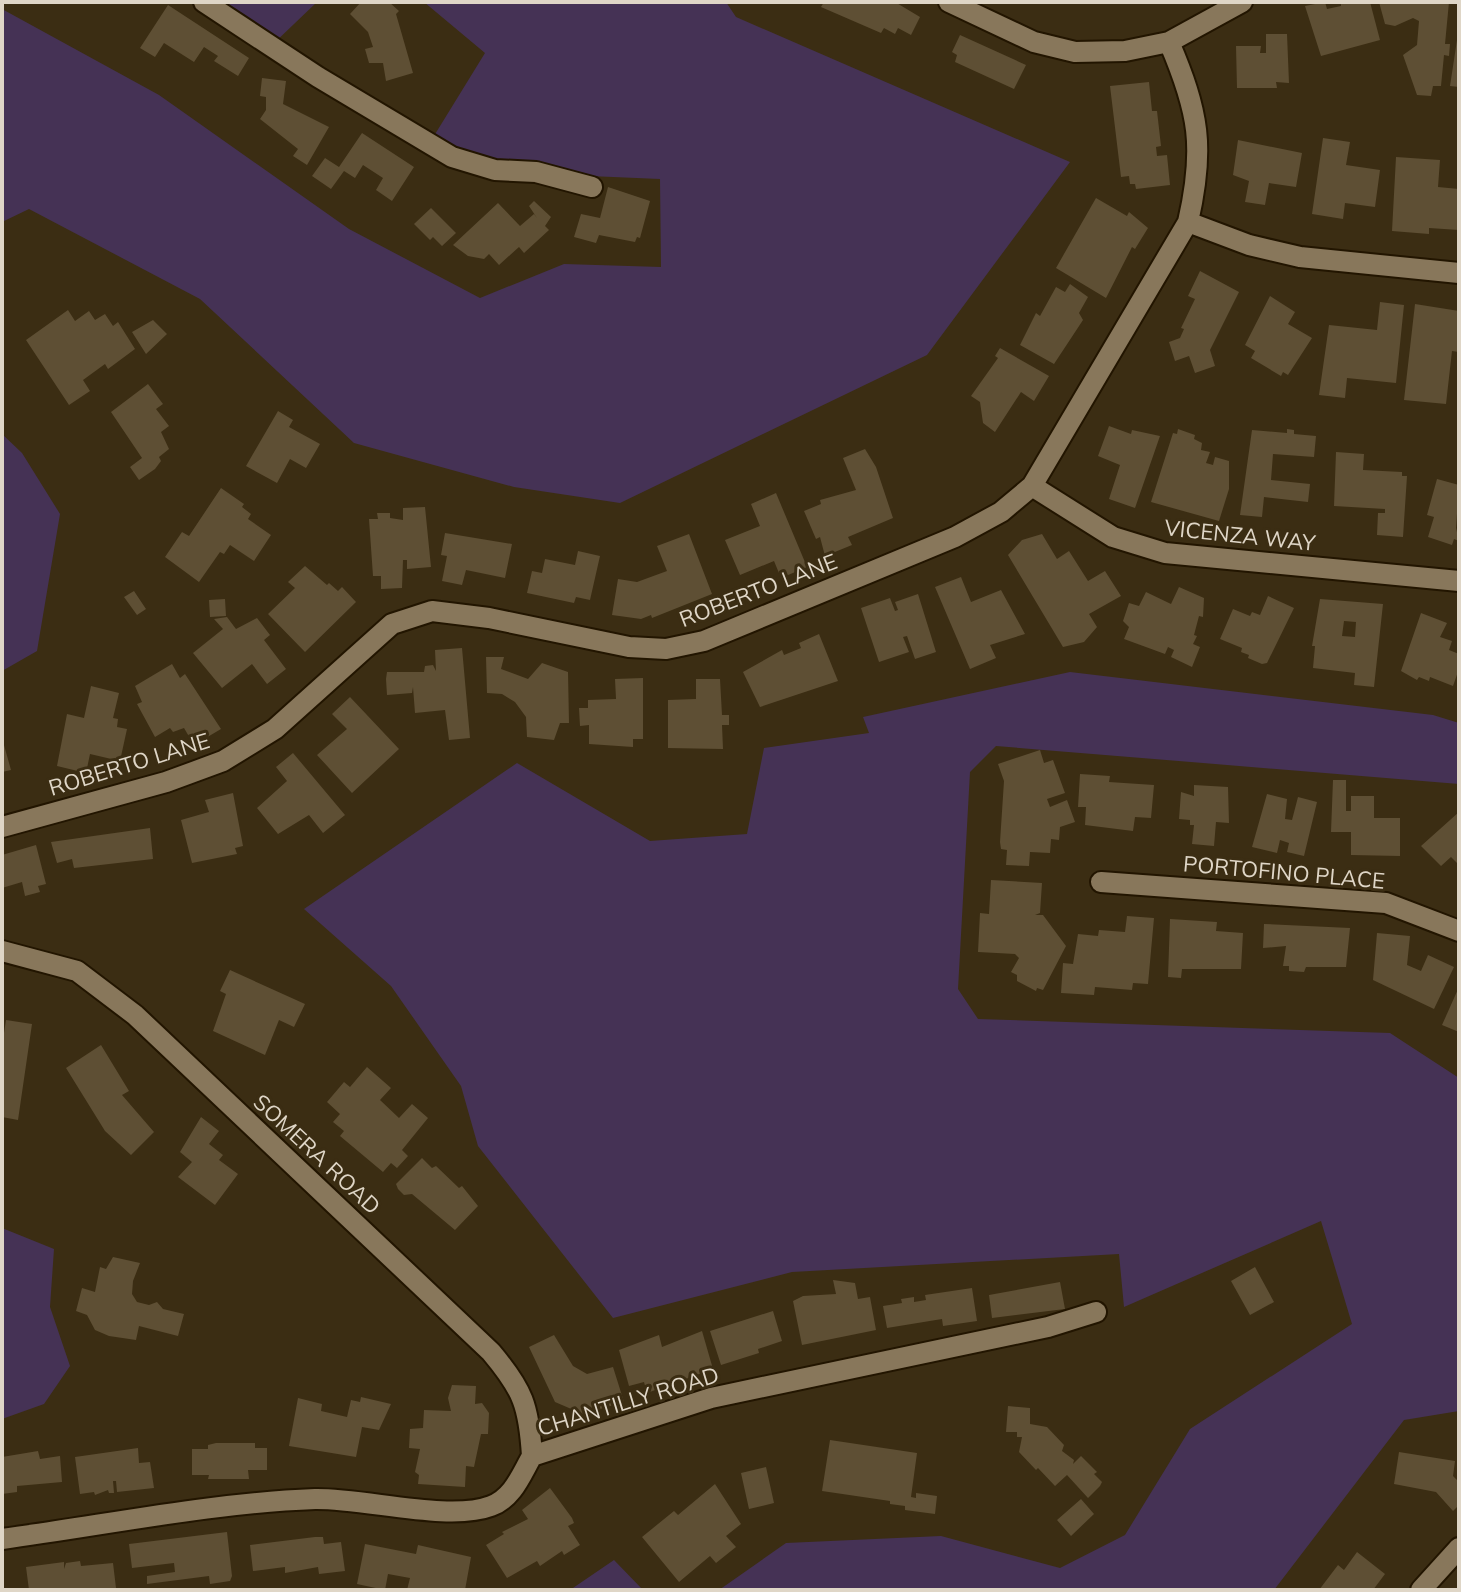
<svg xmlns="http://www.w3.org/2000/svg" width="1461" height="1592" viewBox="0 0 1461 1592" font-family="Mulish,sans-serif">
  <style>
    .green { fill: #453255 }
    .building { fill: #5e4f34; fill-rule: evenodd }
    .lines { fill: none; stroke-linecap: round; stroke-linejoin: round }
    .minor-casing { stroke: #221500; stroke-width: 24 }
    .minor { stroke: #88775b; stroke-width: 20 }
    .labels { text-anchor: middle; stroke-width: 6; stroke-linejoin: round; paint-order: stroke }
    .street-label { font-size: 22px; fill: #dfd6c7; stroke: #3b2d13 }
  </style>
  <rect width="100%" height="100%" fill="#3b2d13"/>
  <path class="green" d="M204 2H317L271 46Z
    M424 2H726L736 17 1070 162 927 355 620 503 514 487 354 443 200 299 29 209 2 222V9L159 95 349 229 480 298 564 264 661 267 660 179 566 175 429 144 485 53Z
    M2 434 22 453 60 514 37 651 2 671Z
    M1070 672 1433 715 1459 723V784L996 746 970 772 958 989 978 1019 1390 1033 1459 1078V1411L1404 1420 1274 1590H719L786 1543 941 1536 1060 1568 1125 1535 1190 1429 1352 1324 1321 1221 1124 1307 1119 1254 792 1272 613 1318 478 1146 461 1086 391 986 304 909 517 763 650 841 747 834 764 748 869 733 863 717Z
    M2 1228 54 1249 50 1307 70 1366 44 1404 2 1419Z
    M614 1560 643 1590H570Z"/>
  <path class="building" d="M361 2H389L399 11 396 14 413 73 386 81 383 63H369L365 49 373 47 368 32 350 14Z
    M824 2H895L920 17 911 35 898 28 895 34 884 28 881 33 821 7Z
    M1325 2 1327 9 1341 6V2H1370L1380 40 1321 56 1305 6Z
    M1379 2H1449L1445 44H1450L1449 56 1444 55 1441 86H1433L1431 96 1417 95 1403 55 1417 45 1419 21 1413 18 1395 26 1385 24Z
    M168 5 249 58 238 76 214 61 218 56 204 47 194 62 164 43 155 57 140 48Z
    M1266 34H1287L1289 83 1276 82 1277 88H1237L1236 46H1261L1260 53H1266Z
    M960 35 1026 65 1014 89 955 62 957 55 952 52Z
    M1457 40H1459V87L1450 86Z
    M262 78 286 81 283 104 329 127 307 165 293 156 298 149 260 119 266 110V97L260 96Z
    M1149 82 1152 111H1157L1161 146 1156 147 1157 156 1167 155 1170 185 1136 189 1135 184H1130L1129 176 1121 177 1110 86Z
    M362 133 414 167 392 201 376 190 383 178 363 165 355 178 344 171 331 189 312 176 325 158 339 167Z
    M1323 138 1350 142 1346 165 1380 170 1375 207 1345 203 1343 219 1312 214Z
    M1238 140 1302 153 1296 187 1269 183 1265 205 1245 202 1249 181 1233 175Z
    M1396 157 1440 160 1438 187 1459 189V230L1429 228V234L1392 231Z
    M608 187 650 201 640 238 637 237 635 242 599 235 596 243 574 237 581 214 600 218Z
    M1096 198 1127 216 1129 212 1148 228 1135 249 1132 247 1106 298 1056 268Z
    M534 201 551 217 545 226 549 230 524 253 519 247 499 265 489 254 484 259 468 256 453 245 498 203 520 226 534 214 537 218 529 206Z
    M431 208 456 233 442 246 433 237 430 240 414 224Z
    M1200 271 1239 292 1210 350 1215 366 1195 373 1189 356 1175 361 1169 342 1180 338 1184 329 1181 328 1195 299 1188 296Z
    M1070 284 1088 297 1079 313 1083 320 1054 364 1020 345 1036 313 1040 316 1056 287 1065 292Z
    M1270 296 1295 312 1288 324 1312 338 1288 375 1283 372 1281 376 1251 358 1255 351 1245 345Z
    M1380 302 1404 305 1396 383 1347 378 1345 398 1319 395 1329 325 1377 330Z
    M1415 304 1459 311V352L1452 351 1446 404 1404 400Z
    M68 310 75 321 89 311 95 320 105 314 113 326 118 322 135 349 108 369 105 364 83 380 90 391 69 405 26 340Z
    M153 320 167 334 146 354 132 332Z
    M1000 348 1049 376 1034 401 1021 392 995 432 983 423 980 402 971 396 998 358 995 356Z
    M148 384 163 404 156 409 169 426 161 432 169 449 159 457 161 461 155 469 139 480 130 467 142 458 111 412Z
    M278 411 293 420 289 427 320 444 306 468 290 459 277 483 246 466Z
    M1109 426 1131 434 1132 430 1160 436 1135 508 1109 499 1120 465 1098 456Z
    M1178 429 1195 435 1194 439 1202 443 1201 450 1210 452 1206 463 1213 465 1215 457 1229 461V489L1219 521 1151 502 1173 433 1177 434Z
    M1287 429 1294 430V434L1316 436 1314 457 1273 454 1271 480 1310 484 1308 502 1264 497 1262 517 1240 515 1252 430 1287 433Z
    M865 449 876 467 893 518 848 537 852 545 825 556 820 537 816 539 804 511 821 504 820 500 856 490 843 458Z
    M1336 452 1364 454 1363 470 1402 472V476H1407L1403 537 1377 535 1378 513H1385V509L1334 506Z
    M1437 479 1459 485 1456 528 1459 541 1454 539 1452 545 1428 537 1434 517 1427 515Z
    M221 488 244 504 242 507 251 514 248 519 271 535 254 561 230 545 224 554 220 552 199 582 165 557 182 532 189 536Z
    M776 493 807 567 781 578 774 561 740 575 725 540 760 526 751 504Z
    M425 507 431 567 407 569V560H403L402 588 381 589V576H373L369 519H378L377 513H390V518L403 520V508Z
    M445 533 512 544 505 578 466 570 462 585 442 581 447 556 441 555Z
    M689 534 712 594 652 618 651 615 641 619 612 615 618 579 637 582 667 571 657 546Z
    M1042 534 1057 559 1069 551 1088 581 1105 571 1121 596 1089 614 1097 627 1084 642 1063 647 1008 555 1022 540Z
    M578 551 600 556 590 600 576 597 574 603 527 593 532 571 542 573 545 559 575 565Z
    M305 566 327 585 329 583 338 591 342 587 356 602 305 652 268 614 295 588 288 582Z
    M961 577 971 602 1001 590 1025 634 990 645 996 658 970 669 935 587Z
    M1179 587 1204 598 1203 617 1199 616 1194 635 1197 636 1193 644 1200 647 1192 667 1171 657 1174 650 1168 647 1165 654 1124 639 1129 627 1123 621 1129 603 1139 606 1146 592 1171 604Z
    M134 591 146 609 137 615 124 597Z
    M918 594 936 652 915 659 907 636 903 637 909 652 879 662 861 608 890 598 895 611 898 610 895 602Z
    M1268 596 1294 608 1267 663 1262 664 1248 658 1249 655 1241 652 1242 648 1220 639 1233 609 1250 616 1252 612 1260 615Z
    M225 599 226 616 210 617 209 600Z
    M1320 599 1383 604 1374 687 1354 685 1355 673 1313 668 1315 646H1312ZM1344 621 1356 622 1355 637 1342 636Z
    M1421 613 1447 623 1440 637 1452 641 1449 650 1459 654V669L1453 686 1430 677 1429 681 1419 677 1417 680 1401 671Z
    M227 617 236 629 257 618 270 635 264 640 286 669 267 684 252 664 222 688 193 653 223 629 214 619Z
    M819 634 838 681 760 707 743 672 782 650 784 655 801 648 799 643Z
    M462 648 470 738 449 740 445 710 415 713 413 687 412 693 387 695 386 679 387 672H424L425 666 433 665 436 671 435 650Z
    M486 657H504L501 669 528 679 542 663 568 672 569 723H560L554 740 527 737 526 717 515 702 502 694 487 693Z
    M172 664 180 678 185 674 221 729 194 745 184 728 173 732 170 728 155 737 137 704 142 702 135 686Z
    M643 678V739H633V747L589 744V725L580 726 579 708H588V700L616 699 615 679Z
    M696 679H720L722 715H729V725H722L723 749 668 748V700L696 699Z
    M91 686 119 693 113 718 118 719 117 727 127 729 120 761 90 754 86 773 57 766 67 714 84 718Z
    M350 697 399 749 352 793 317 755 347 729 332 714Z
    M2 738 11 770 2 772Z
    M1040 750 1044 763 1053 760 1065 793 1047 799 1050 807 1067 800 1075 822 1060 827 1059 840 1051 839 1050 853 1030 852 1029 866 1006 865 1007 850 1001 849 1000 842 1004 781 998 764Z
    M293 753 345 815 323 833 309 815 278 834 257 808 287 781 276 767Z
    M1080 774 1110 776 1109 782 1154 785 1151 818 1135 817 1133 831 1085 825 1086 807H1078Z
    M1333 780H1346V811H1351V796H1374V818H1400V856L1351 855V832H1331Z
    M1194 785 1228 787 1229 823 1216 822 1214 846 1192 844 1194 825H1190V820L1179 819 1181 792 1194 796Z
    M233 793 243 846 235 848 237 854 192 863 181 820 209 812 205 800Z
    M1267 794 1287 799 1285 819 1292 820 1298 797 1317 802 1304 856 1287 852 1289 843 1280 840 1277 853 1252 847Z
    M1459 812V865L1451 857 1441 866 1421 846Z
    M150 828 153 859 74 868 72 859 57 863 51 842Z
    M36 845 46 884 38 886 40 892 25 896 22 882 2 888V855Z
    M991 880 1042 883 1040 913 1035 915H1043L1066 946 1043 990 1037 988 1036 991 1017 981V975L1011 972 1019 958 1015 954 978 952 980 913 989 914Z
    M1127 916 1154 918 1148 984 1133 983 1132 990 1095 987 1094 995 1061 993 1063 963 1073 964 1078 934 1098 936 1099 930 1125 932Z
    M1170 919 1217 922 1216 931 1243 933 1241 969H1182L1181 978 1168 977Z
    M1264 924 1350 928 1346 967H1306L1304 972 1289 971V966H1283L1286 946 1263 948Z
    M1377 933 1410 936 1407 965 1421 971 1428 955 1454 967 1434 1009 1373 980Z
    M230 970 305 1004 294 1027 279 1020 265 1055 213 1031 226 994 220 991Z
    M1459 987V1032L1442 1025Z
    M6 1020 32 1024 18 1120 2 1117V1046Z
    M101 1045 129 1091 122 1095 154 1132 131 1155 105 1131 66 1068Z
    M367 1067 391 1088 380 1100 399 1118 412 1104 428 1118 402 1150 408 1156 397 1168 391 1163 383 1172 340 1136 344 1131 333 1122 340 1114 327 1102 344 1082 350 1087Z
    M201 1117 219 1131 209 1144 223 1155 219 1160 238 1174 215 1205 178 1177 192 1162 180 1152Z
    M422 1158 432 1168 436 1166 459 1188 462 1186 478 1206 455 1230 412 1194 404 1195 398 1189 396 1184Z
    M113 1257 140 1263 133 1281 132 1294 137 1302 149 1305 157 1302 163 1309 184 1314 178 1336 139 1326 136 1340 109 1336 95 1330 87 1315 76 1311 82 1288 95 1292 100 1267 106 1269Z
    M1255 1267 1274 1302 1250 1315 1231 1281Z
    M833 1280 855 1283 858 1299 870 1297 876 1330 802 1345 793 1301 803 1296 836 1294Z
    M1060 1282 1065 1309 992 1318 989 1295Z
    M972 1288 977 1321 943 1326 942 1319 887 1328 883 1306 902 1303 901 1299 914 1297V1302L926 1300 925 1295Z
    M773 1311 782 1341 758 1349 759 1353 721 1365 710 1331Z
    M702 1331 713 1369 647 1393 644 1382 629 1386 619 1350 659 1335 662 1347Z
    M554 1335 573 1366 587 1374 613 1367 624 1402 583 1414 555 1402 529 1347Z
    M452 1385 476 1386 475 1404 482 1403 489 1413 488 1434H481L474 1467 466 1466 465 1487 418 1484 419 1475 415 1472 420 1449 409 1448 410 1429 423 1428 424 1410 451 1411 448 1398Z
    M361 1397 391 1404 379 1430 362 1427 356 1457 289 1446 298 1398 322 1404 321 1411 347 1417 351 1400 360 1402Z
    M1008 1406 1030 1408V1424L1047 1427 1064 1445 1062 1451 1074 1460 1073 1464 1081 1456 1097 1472 1094 1474 1102 1482 1100 1486 1088 1498 1067 1475 1055 1486 1038 1468 1036 1470 1019 1452 1022 1437H1017V1432H1006Z
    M830 1440 917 1453 911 1497 916 1498V1493L937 1496 935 1514 905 1510V1506L890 1504V1501L822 1491Z
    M216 1443H255V1448H267V1470H248L249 1479H208L209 1475H192V1449H208V1445Z
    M138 1448 139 1463 150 1462 154 1488 117 1492 116 1481H113L114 1493H109L108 1490 95 1495 94 1492 80 1494 75 1457Z
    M38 1451 40 1459 60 1456 62 1482 17 1486V1492L2 1494V1457Z
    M1399 1452 1455 1461 1453 1476 1459 1482V1505L1453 1511 1436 1492 1394 1484Z
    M766 1467 774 1503 749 1509 741 1473Z
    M715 1484 741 1524 726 1536 736 1547 716 1563 710 1556 679 1582 642 1537 674 1511 678 1515Z
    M550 1488 572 1518 574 1523 568 1526 580 1545 564 1555 562 1551 540 1566 537 1561 507 1578 486 1545 504 1534 502 1532 528 1519 522 1510Z
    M1081 1499 1094 1514 1071 1536 1057 1520Z
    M227 1532 232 1576 230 1581 210 1584 209 1576 147 1584V1576L175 1572 174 1563 132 1568 129 1544Z
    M315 1537H323L324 1544 341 1542 345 1571 319 1574 318 1567 285 1573V1567L253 1571 250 1545Z
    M365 1544 416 1554 418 1545 471 1557 465 1590H407L410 1578 388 1574 385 1590 357 1584Z
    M1357 1552 1385 1574 1373 1590H1319L1338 1565 1344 1570Z
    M80 1561 81 1566 113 1563 116 1588 29 1590 26 1567 64 1562V1569L66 1563Z"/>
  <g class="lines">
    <g class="minor-casing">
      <path id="minor" d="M204 2 318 77 452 157 495 170 536 172 592 187
        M949 2 1034 42 1075 52 1125 51 1169 42 1242 2
        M1188 222 1249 245 1300 257 1459 273
        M1032 486 1113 537 1165 553 1459 581
        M2 827 166 782 223 761 275 729 392 624 432 611 489 618 629 647 666 649 704 641 955 537 1001 512 1032 486 1188 222C1205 148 1199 112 1169 42
        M1101 882 1386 903 1459 931
        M2 951 77 971 135 1015 491 1352C523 1390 529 1406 532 1456
        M2 1539C106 1525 211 1503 315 1499 364 1498 449 1522 491 1506 513 1498 521 1475 532 1456L711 1398 1048 1327 1096 1312
        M1421 1590 1459 1548"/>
    </g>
    <use href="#minor" class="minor"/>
  </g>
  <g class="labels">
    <g class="street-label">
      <text transform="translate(1240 535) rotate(6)" y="8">VICENZA WAY</text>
      <text transform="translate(758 590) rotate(-21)" y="8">ROBERTO LANE</text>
      <text transform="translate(129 764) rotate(-17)" y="8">ROBERTO LANE</text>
      <text transform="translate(1284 872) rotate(5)" y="8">PORTOFINO PLACE</text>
      <text transform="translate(317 1154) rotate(43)" y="8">SOMERA ROAD</text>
      <text transform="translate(628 1401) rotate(-17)" y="8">CHANTILLY ROAD</text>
    </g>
  </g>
  <rect width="1461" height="1592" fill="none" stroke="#dfd6c7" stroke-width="8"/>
</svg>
